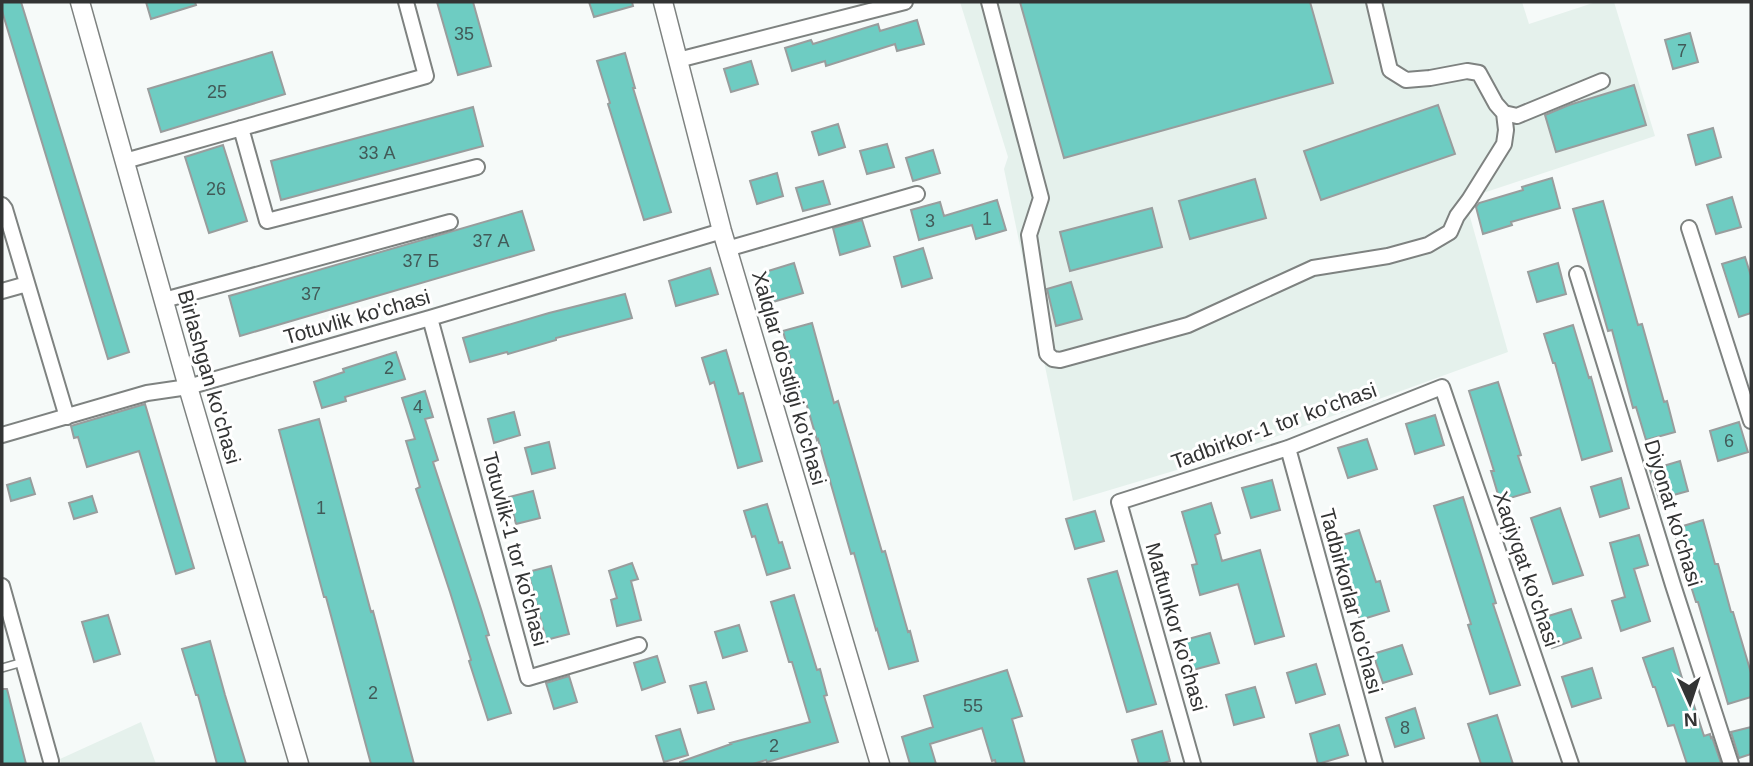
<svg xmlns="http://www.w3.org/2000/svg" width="1753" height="766" viewBox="0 0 1753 766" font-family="Arial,sans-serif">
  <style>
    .built { fill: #e5f1ec }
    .building { fill: #6eccc2; stroke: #999d9d; stroke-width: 2 }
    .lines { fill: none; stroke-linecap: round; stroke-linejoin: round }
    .service-casing { stroke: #7e8280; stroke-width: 10 }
    .minor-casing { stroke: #7e8280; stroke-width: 18 }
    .tertiary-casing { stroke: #7e8280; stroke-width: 21 }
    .service { stroke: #fff; stroke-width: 7 }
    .minor { stroke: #fff; stroke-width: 14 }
    .tertiary { stroke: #fff; stroke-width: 18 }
    .labels { text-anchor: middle; stroke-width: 6; stroke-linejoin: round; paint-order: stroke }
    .number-label { font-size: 18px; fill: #425a58 }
    .street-label { font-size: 21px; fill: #333434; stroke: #fff }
  </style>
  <rect width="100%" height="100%" fill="#f6faf9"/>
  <path class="built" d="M960 2H1522L1529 24 1596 2H1614L1655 136 1465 199 1508 352 1217 458 1073 501 1004 169 1008 157Z
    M141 722 156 764H61L60 759Z"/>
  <path class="building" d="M2 2H21L129 352 108 359 2 11Z
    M146 2H195L196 5 151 19Z
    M437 2H473L491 66 458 75Z
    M589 2H632L633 6 594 17Z
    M1020 2H1310L1333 83 1064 158Z
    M917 20 924 44 897 51 895 44 826 66 825 61 792 71 785 48 811 40 813 44 878 24 880 31Z
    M1690 33 1698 62 1673 69 1665 40Z
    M272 52 285 94 161 132 148 89Z
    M625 53 635 88H633L671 212 644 220 608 104 610 103 597 61Z
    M751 61 758 84 731 92 724 69Z
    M1634 85 1646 125 1556 152 1545 115 1569 105Z
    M1438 105 1455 154 1321 200 1304 151Z
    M473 107 483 146 281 200 271 161Z
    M838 124 845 147 819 155 812 132Z
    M1713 128 1721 157 1696 165 1688 135Z
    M887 144 894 167 867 174 860 151Z
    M223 145 247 221 209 233 185 157Z
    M933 150 940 173 913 181 906 158Z
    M777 173 783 196 757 204 750 181Z
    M1552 178 1560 208 1511 222 1512 225 1483 234 1476 207 1479 203 1523 190 1522 187Z
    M1255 179 1266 218 1190 239 1179 201Z
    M823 181 830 204 803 211 796 188Z
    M1732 197 1741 227 1716 234 1707 205Z
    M997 200 1006 230 976 239 972 225 919 240 911 210 940 202 944 216Z
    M1603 201 1638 325 1642 324 1664 402 1667 401 1675 432 1646 440 1636 407 1633 408 1612 330 1608 331 1573 209Z
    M1152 208 1162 247 1070 271 1060 232Z
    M522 211 534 250 240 336 229 296Z
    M862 220 870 246 840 255 833 228Z
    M923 248 932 278 902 287 894 257Z
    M1745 257 1751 276V313L1739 317 1722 264Z
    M794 263 803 293 773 302 765 272Z
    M1558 263 1566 294 1537 302 1528 272Z
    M710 268 718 294 676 306 669 281Z
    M1071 282 1082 319 1056 326 1047 289Z
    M625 294 632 318 556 338V340L508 354 507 352 470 362 463 338 549 313Z
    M812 323 834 403 838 401 882 552 885 551 908 632 910 631 918 661 889 669 877 629 876 630 854 553 851 554 818 439 817 440 805 399 801 400 783 331Z
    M1573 325 1589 378 1591 377 1612 451 1582 460 1555 363H1553L1544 334Z
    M726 350 739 394 743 393 762 461 738 468 714 382 710 384 702 358Z
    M396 352 405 379 345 397 346 401 322 408 314 382 344 372 343 369Z
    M1498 382 1521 455 1518 456 1530 492 1500 501 1491 471H1494L1469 391Z
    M425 391 433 417 425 419 438 460 433 462 481 609 489 635 486 636 511 713 488 720 469 661 471 660 450 592 416 489 420 487 406 441 415 439 402 398Z
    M145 404 194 568 176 574 139 451 87 467 78 437 74 438 71 426Z
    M514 412 520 435 494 443 488 419Z
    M1435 415 1444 445 1415 454 1406 424Z
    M319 419 371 612 373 611 414 764H371L326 597H324L279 430Z
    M1739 422 1748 452 1718 461 1710 431Z
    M1367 439 1377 469 1348 478 1338 448Z
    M549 442 555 468 532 474 525 448Z
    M1680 461 1688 491 1659 499 1650 470Z
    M30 478 35 494 11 501 7 485Z
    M1621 478 1629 508 1600 517 1591 487Z
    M1272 480 1280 510 1251 518 1242 488Z
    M533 491 540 518 516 524 509 497Z
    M92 496 97 512 74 519 69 503Z
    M1463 497 1496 603 1493 604 1520 685 1490 694 1468 625 1471 624 1434 506Z
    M1211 503 1220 533 1215 535 1222 561 1260 550 1284 636 1255 644 1238 584 1200 595 1192 565 1197 564 1182 512Z
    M767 504 779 543 782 542 790 568 767 575 755 536 752 537 744 511Z
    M1560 508 1583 575 1553 584 1531 518Z
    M1095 511 1104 541 1075 549 1066 519Z
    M1703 520 1715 564H1718L1731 612H1733L1751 673V697L1728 704 1698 602H1696L1673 529Z
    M1359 530 1376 582 1380 581 1389 611 1360 620 1343 568 1339 569 1330 539Z
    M1639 535 1648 565 1634 569 1650 621 1621 631 1612 601 1625 597 1610 543Z
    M632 563 638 579 631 581 641 620 617 626 611 600 617 598 609 571Z
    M551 566 569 634 546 640 528 572Z
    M1117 571 1156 704 1127 712 1088 579Z
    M794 595 817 670 820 669 827 695 824 696 838 742 767 762 766 760 753 764H680V762L731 744 730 743 810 722 792 662H789L771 602Z
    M1571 609 1581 638 1552 648 1542 618Z
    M108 615 120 654 94 662 82 622Z
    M739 625 747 651 723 658 715 632Z
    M1210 633 1219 663 1189 671 1181 641Z
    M210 641 225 695 246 764H217L198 695H196L182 649Z
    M1402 645 1412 674 1383 683 1373 654Z
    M1673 648 1685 688 1688 687 1704 736 1710 734 1711 738 1712 737 1721 763 1687 764 1674 725 1668 726 1655 687H1653L1643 658Z
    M657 656 665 682 642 690 634 663Z
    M1316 664 1325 694 1296 703 1287 673Z
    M1592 668 1601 698 1572 707 1562 677Z
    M1007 670 1022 716 1012 719 1025 764H996L995 760 992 761 982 728 930 744 936 764H910L902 737 933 727 924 696Z
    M569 676 577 702 554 709 546 683Z
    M706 682 714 709 698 713 690 686Z
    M1255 687 1264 717 1234 725 1226 695Z
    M2 689H7L26 764H2Z
    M1415 708 1424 738 1395 747 1386 718Z
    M1497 715 1513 764H1481L1468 724Z
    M1339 725 1348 755 1318 764 1310 734Z
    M1751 727V754L1739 758 1731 732Z
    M680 729 688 755 664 762 656 736Z
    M1162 731 1170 761 1160 764H1139L1132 740Z"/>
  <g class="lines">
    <g class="service-casing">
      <path id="service" d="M2 668 23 662"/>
    </g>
    <g class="minor-casing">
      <path id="minor" d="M989 2 1041 198 1029 235 1047 354 1053 359 1060 360 1188 325 1313 268 1388 256 1428 245 1450 232 1457 216 1469 200 1504 144 1506 130 1504 113
        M1374 2 1390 70 1406 80 1430 78 1467 71 1479 73 1496 104 1504 113 1517 116 1602 81
        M678 60 905 2
        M241 128 267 221 477 167
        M125 161 426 76 406 2
        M2 205 5 209 67 417
        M1689 228 1751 421
        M727 249 917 194
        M1577 274 1673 585 1731 764
        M2 291 27 284
        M164 300 450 222
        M430 318 528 678 639 645
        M2 435 147 393 188 387 430 318 722 231
        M1288 448 1375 764
        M2 586 51 761
        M1193 764 1119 502 1288 448 1442 387 1571 764"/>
    </g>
    <g class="tertiary-casing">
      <path id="tertiary" d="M80 2 188 387 299 764
        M663 2 722 231 880 764"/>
    </g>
    <use href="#service" class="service"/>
    <use href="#minor" class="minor"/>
    <use href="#tertiary" class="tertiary"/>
  </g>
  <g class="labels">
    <g class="number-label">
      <text x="464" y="40">35</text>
      <text x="1682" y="57">7</text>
      <text x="217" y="98">25</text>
      <text x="377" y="159">33 А</text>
      <text x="216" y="195">26</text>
      <text x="987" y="225">1</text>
      <text x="930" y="227">3</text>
      <text x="491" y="247">37 А</text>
      <text x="421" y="267">37 Б</text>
      <text x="311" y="300">37</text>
      <text x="389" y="374">2</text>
      <text x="418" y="413">4</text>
      <text x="1729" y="447">6</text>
      <text x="321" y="514">1</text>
      <text x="373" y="699">2</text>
      <text x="973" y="712">55</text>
      <text x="1405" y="734">8</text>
      <text x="774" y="752">2</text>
    </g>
    <g class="street-label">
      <text transform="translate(357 317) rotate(-16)" y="7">Totuvlik ko'chasi</text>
      <text transform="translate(209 377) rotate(74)" y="7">Birlashgan ko'chasi</text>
      <text transform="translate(789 378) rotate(74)" y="7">Xalqlar do'stligi ko'chasi</text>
      <text transform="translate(1274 426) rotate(-20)" y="7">Tadbirkor-1 tor ko'chasi</text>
      <text transform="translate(1673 513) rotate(73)" y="7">Diyonat ko'chasi</text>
      <text transform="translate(515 549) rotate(75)" y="7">Totuvlik-1 tor ko'chasi</text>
      <text transform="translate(1526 569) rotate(71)" y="7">Xaqiyqat ko'chasi</text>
      <text transform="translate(1351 601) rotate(75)" y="7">Tadbirkorlar ko'chasi</text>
      <text transform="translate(1176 627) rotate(74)" y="7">Maftunkor ko'chasi</text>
    </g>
  </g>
  <rect width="1753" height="766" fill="none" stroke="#333434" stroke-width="7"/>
  <g transform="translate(1690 703) rotate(177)" stroke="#ffffff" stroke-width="5" paint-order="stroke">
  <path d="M0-5L12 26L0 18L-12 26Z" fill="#333434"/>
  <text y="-10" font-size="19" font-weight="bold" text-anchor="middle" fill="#333434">N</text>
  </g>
</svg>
